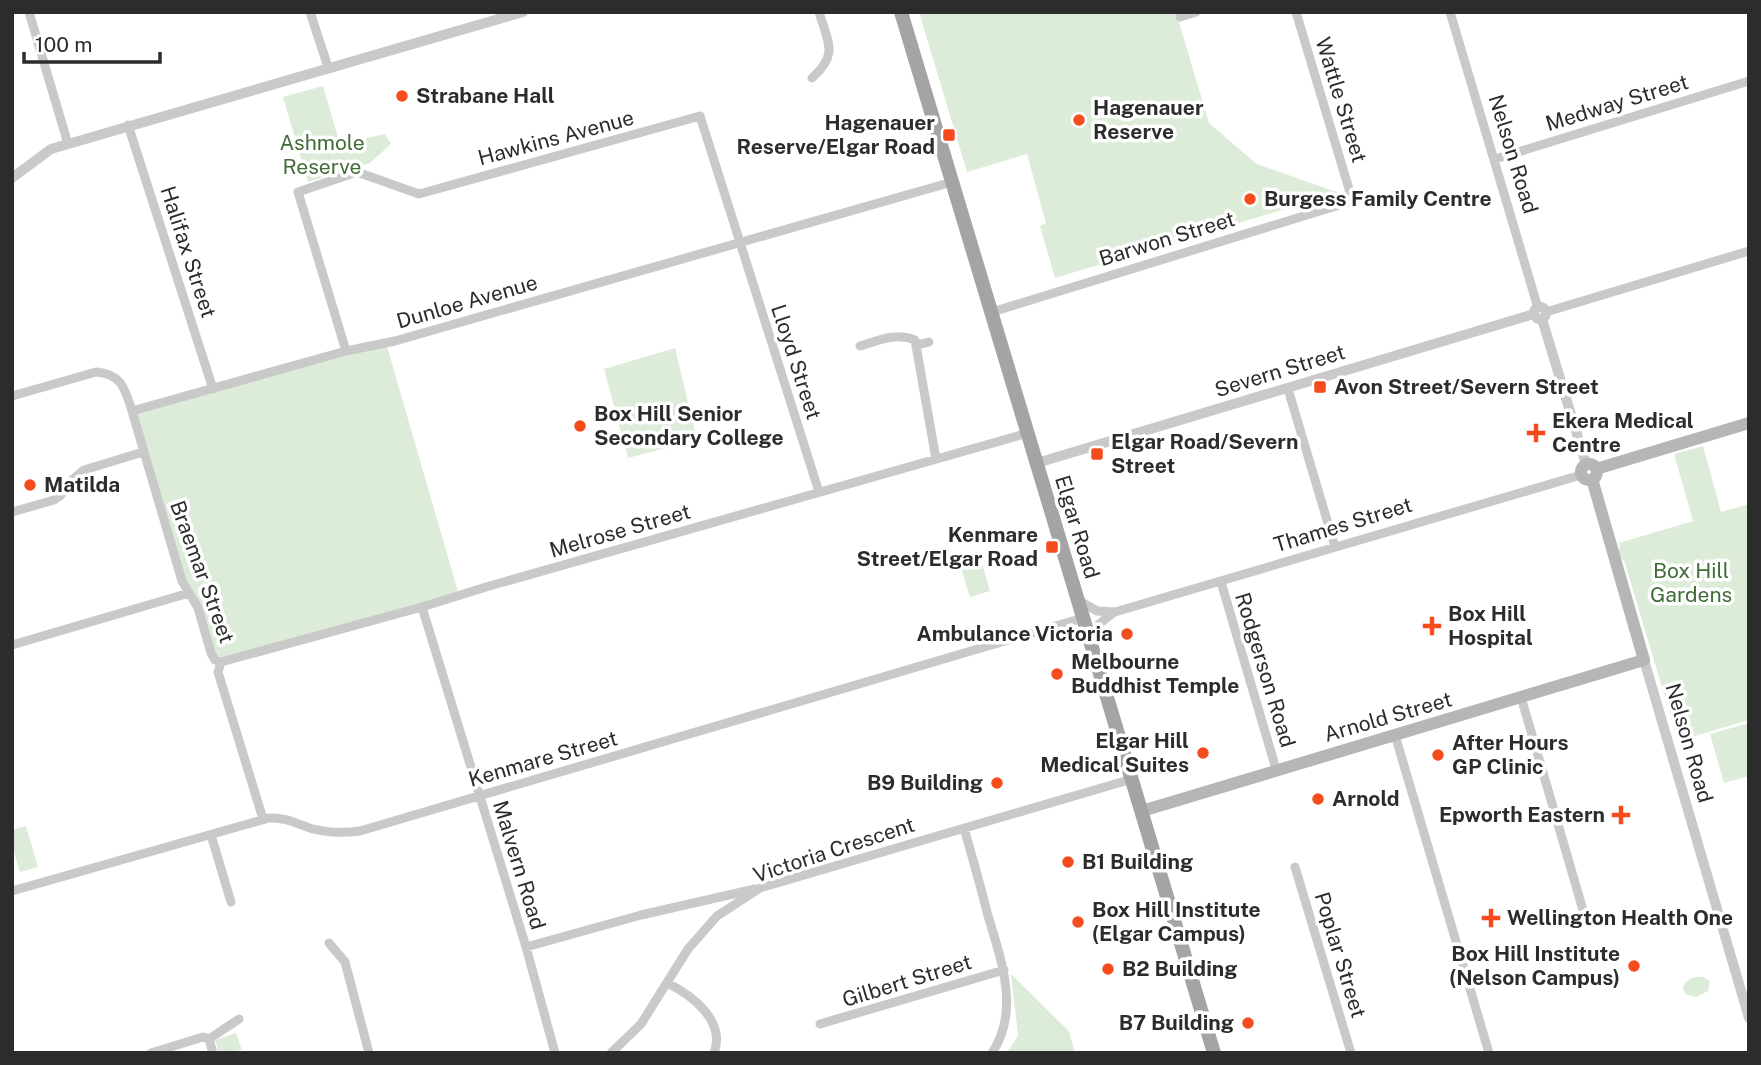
<svg xmlns="http://www.w3.org/2000/svg" width="1761" height="1065" viewBox="0 0 1761 1065" font-family="'Public Sans',sans-serif">
  <style>
    .green { fill: #ddecd8 }
    .lines { fill: none; stroke-linecap: round; stroke-linejoin: round }
    .minor { stroke: #c9c9c9; stroke-width: 9 }
    .tertiary { stroke: #c9c9c9; stroke-width: 10 }
    .secondary { stroke: #b6b6b6; stroke-width: 12 }
    .primary { stroke: #a4a4a4; stroke-width: 14 }
    .poi-dot { fill: #f54b1d; stroke: #fff; stroke-width: 2.5 }
    .labels { text-anchor: middle; stroke-width: 7; stroke-linejoin: round; paint-order: stroke }
    .poi-label { font-size: 21px; font-weight: bold; fill: #2c2c2c; stroke: #fff; text-anchor: start }
    .street-label { font-size: 21px; fill: #2c2c2c; stroke: #fff }
    .park-label { font-size: 21px; fill: #406c36; stroke: #fff }
  </style>
  <rect width="100%" height="100%" fill="#fff"/>
  <path class="green" d="M919 12H1176L1209 123 1257 164 1339 193 1055 278 1040 226 1046 223 1027 154 967 172Z
    M323 86 340 144 385 134 391 144 370 163 308 182 283 97Z
    M386 343 459 595 215 660 190 593 132 411Z
    M675 348 697 440 628 458 604 369Z
    M1703 446 1721 512 1749 504V720L1678 741 1624 560 1619 558 1617 551 1620 548 1619 543 1693 521 1674 454Z
    M979 553 990 591 970 597 958 559Z
    M1749 723V776L1724 783 1710 734Z
    M26 826 38 867 20 872 12 846V830Z
    M1011 974 1069 1031 1075 1053H1007L1018 1035Z
    M1703 977 1710 981 1708 991 1696 997 1685 994 1683 989C1685 979 1694 976 1703 977Z
    M236 1033 242 1050 219 1053 215 1040Z"/>
  <g class="lines">
    <path class="minor" d="M29 12 68 144
      M310 12 328 67
      M1450 12 1538 308
      M1180 17 1196 12
      M812 78C839 54 828 43 819 12
      M128 125 213 389
      M1495 159 1749 81
      M992 312 1346 203 1350 198 1349 189 1296 12
      M1546 312 1749 251
      M917 345 929 342
      M860 346C879 340 897 332 915 340L936 459
      M346 351 298 192 357 172 419 194 700 116 819 492
      M1288 389 1335 547
      M12 396 96 372C122 374 125 389 132 411L346 351 395 341 952 182
      M132 411 182 581 198 608 211 653 215 660 221 662
      M12 512 54 500 61 495 71 481 84 470 143 452
      M1221 582 1276 769
      M1078 600 1097 611 1115 612 1581 475
      M422 607 526 947 555 1053
      M1092 643 1099 624 1113 613
      M12 645 189 593
      M221 662 422 607 486 587 1028 433
      M221 662 218 672 263 819
      M1521 697 1585 917
      M1395 735 1489 1053
      M964 828C972 856 980 884 987 912 1000 957 1021 1010 992 1053
      M211 835 231 902
      M1295 867 1351 1053
      M12 891 269 818C286 817 297 824 313 829 329 833 344 833 360 831L1083 618
      M329 943 345 962 369 1053
      M526 947 641 915 755 889
      M667 983C692 995 726 1021 714 1053
      M820 1024 1004 970
      M209 1039 213 1053
      M151 1053 203 1037 209 1039 239 1019
      M611 1053 641 1024 688 949 717 916 760 888 1132 779"/>
    <path class="tertiary" d="M12 178 51 149 523 12
      M1534 313a6 6 0 1 1 12 0a6 6 0 1 1-12 0Z
      M1542 319 1586 464
      M1037 463 1534 314
      M1644 660 1749 1018"/>
    <path class="secondary" d="M1581 472a8 8 0 1 1 16 0a8 8 0 1 1-16 0Z
      M1596 469 1749 423
      M1142 811 1644 660 1592 479"/>
    <path class="primary" d="M901 12 1214 1053"/>
  </g>
  <g class="poi-dot">
    <circle cx="402" cy="96" r="7"/>
    <circle cx="1079" cy="120" r="7"/>
    <rect x="942" y="128" width="14" height="14" rx="3.5"/>
    <circle cx="1250" cy="199" r="7"/>
    <rect x="1313" y="380" width="14" height="14" rx="3.5"/>
    <circle cx="580" cy="426" r="7"/>
    <path d="M1532.5 422.5h7v7h7v7h-7v7h-7v-7h-7v-7h7z"/>
    <rect x="1090" y="447" width="14" height="14" rx="3.5"/>
    <circle cx="30" cy="485" r="7"/>
    <rect x="1045" y="540" width="14" height="14" rx="3.5"/>
    <path d="M1428.5 615.5h7v7h7v7h-7v7h-7v-7h-7v-7h7z"/>
    <circle cx="1127" cy="634" r="7"/>
    <circle cx="1057" cy="674" r="7"/>
    <circle cx="1203" cy="753" r="7"/>
    <circle cx="1438" cy="755" r="7"/>
    <circle cx="997" cy="783" r="7"/>
    <circle cx="1318" cy="799" r="7"/>
    <path d="M1617.5 804.5h7v7h7v7h-7v7h-7v-7h-7v-7h7z"/>
    <circle cx="1068" cy="862" r="7"/>
    <path d="M1487.5 907.5h7v7h7v7h-7v7h-7v-7h-7v-7h7z"/>
    <circle cx="1078" cy="922" r="7"/>
    <circle cx="1634" cy="966" r="7"/>
    <circle cx="1108" cy="969" r="7"/>
    <circle cx="1248" cy="1023" r="7"/>
  </g>
  <g class="labels">
    <g class="poi-label">
      <text x="416" y="103">Strabane Hall</text>
      <text x="1093" y="115">Hagenauer<tspan x="1093" dy="24">Reserve</tspan></text>
      <text x="935" y="130" text-anchor="end">Hagenauer<tspan x="935" dy="24">Reserve/Elgar Road</tspan></text>
      <text x="1264" y="206">Burgess Family Centre</text>
      <text x="1334" y="394">Avon Street/Severn Street</text>
      <text x="594" y="421">Box Hill Senior<tspan x="594" dy="24">Secondary College</tspan></text>
      <text x="1552" y="428">Ekera Medical<tspan x="1552" dy="24">Centre</tspan></text>
      <text x="1111" y="449">Elgar Road/Severn<tspan x="1111" dy="24">Street</tspan></text>
      <text x="44" y="492">Matilda</text>
      <text x="1038" y="542" text-anchor="end">Kenmare<tspan x="1038" dy="24">Street/Elgar Road</tspan></text>
      <text x="1448" y="621">Box Hill<tspan x="1448" dy="24">Hospital</tspan></text>
      <text x="1113" y="641" text-anchor="end">Ambulance Victoria</text>
      <text x="1071" y="669">Melbourne<tspan x="1071" dy="24">Buddhist Temple</tspan></text>
      <text x="1189" y="748" text-anchor="end">Elgar Hill<tspan x="1189" dy="24">Medical Suites</tspan></text>
      <text x="1452" y="750">After Hours<tspan x="1452" dy="24">GP Clinic</tspan></text>
      <text x="983" y="790" text-anchor="end">B9 Building</text>
      <text x="1332" y="806">Arnold</text>
      <text x="1605" y="822" text-anchor="end">Epworth Eastern</text>
      <text x="1082" y="869">B1 Building</text>
      <text x="1092" y="917">Box Hill Institute<tspan x="1092" dy="24">(Elgar Campus)</tspan></text>
      <text x="1507" y="925">Wellington Health One</text>
      <text x="1620" y="961" text-anchor="end">Box Hill Institute<tspan x="1620" dy="24">(Nelson Campus)</tspan></text>
      <text x="1122" y="976">B2 Building</text>
      <text x="1234" y="1030" text-anchor="end">B7 Building</text>
    </g>
    <g class="street-label">
      <text transform="translate(1341 100) rotate(73)" y="7">Wattle Street</text>
      <text transform="translate(1617 103) rotate(-17)" y="7">Medway Street</text>
      <text transform="translate(556 138) rotate(-15)" y="7">Hawkins Avenue</text>
      <text transform="translate(1513 154) rotate(73)" y="7">Nelson Road</text>
      <text transform="translate(1167 239) rotate(-17)" y="7">Barwon Street</text>
      <text transform="translate(188 252) rotate(72)" y="7">Halifax Street</text>
      <text transform="translate(467 302) rotate(-16)" y="7">Dunloe Avenue</text>
      <text transform="translate(796 362) rotate(72)" y="7">Lloyd Street</text>
      <text transform="translate(1280 371) rotate(-17)" y="7">Severn Street</text>
      <text transform="translate(1343 525) rotate(-17)" y="7">Thames Street</text>
      <text transform="translate(1077 527) rotate(73)" y="7">Elgar Road</text>
      <text transform="translate(620 531) rotate(-16)" y="7">Melrose Street</text>
      <text transform="translate(202 572) rotate(70)" y="7">Braemar Street</text>
      <text transform="translate(1265 670) rotate(73)" y="7">Rodgerson Road</text>
      <text transform="translate(1388 717) rotate(-16)" y="7">Arnold Street</text>
      <text transform="translate(1689 743) rotate(74)" y="7">Nelson Road</text>
      <text transform="translate(543 759) rotate(-16)" y="7">Kenmare Street</text>
      <text transform="translate(834 850) rotate(-18)" y="7">Victoria Crescent</text>
      <text transform="translate(519 865) rotate(73)" y="7">Malvern Road</text>
      <text transform="translate(1340 955) rotate(73)" y="7">Poplar Street</text>
      <text transform="translate(907 981) rotate(-17)" y="7">Gilbert Street</text>
    </g>
    <g class="park-label">
      <text x="322" y="150">Ashmole<tspan x="322" dy="24">Reserve</tspan></text>
      <text x="1691" y="578">Box Hill<tspan x="1691" dy="24">Gardens</tspan></text>
    </g>
  </g>
  <rect width="1761" height="1065" fill="none" stroke="#2c2c2c" stroke-width="28"/>
  <path d="M24 52v10h136v-10" fill="none" stroke="#2c2c2c" stroke-width="3.5"/>
  <text x="35" y="52" font-size="21" fill="#2c2c2c" stroke="#ffffff" stroke-width="5" paint-order="stroke">100 m</text>
</svg>
